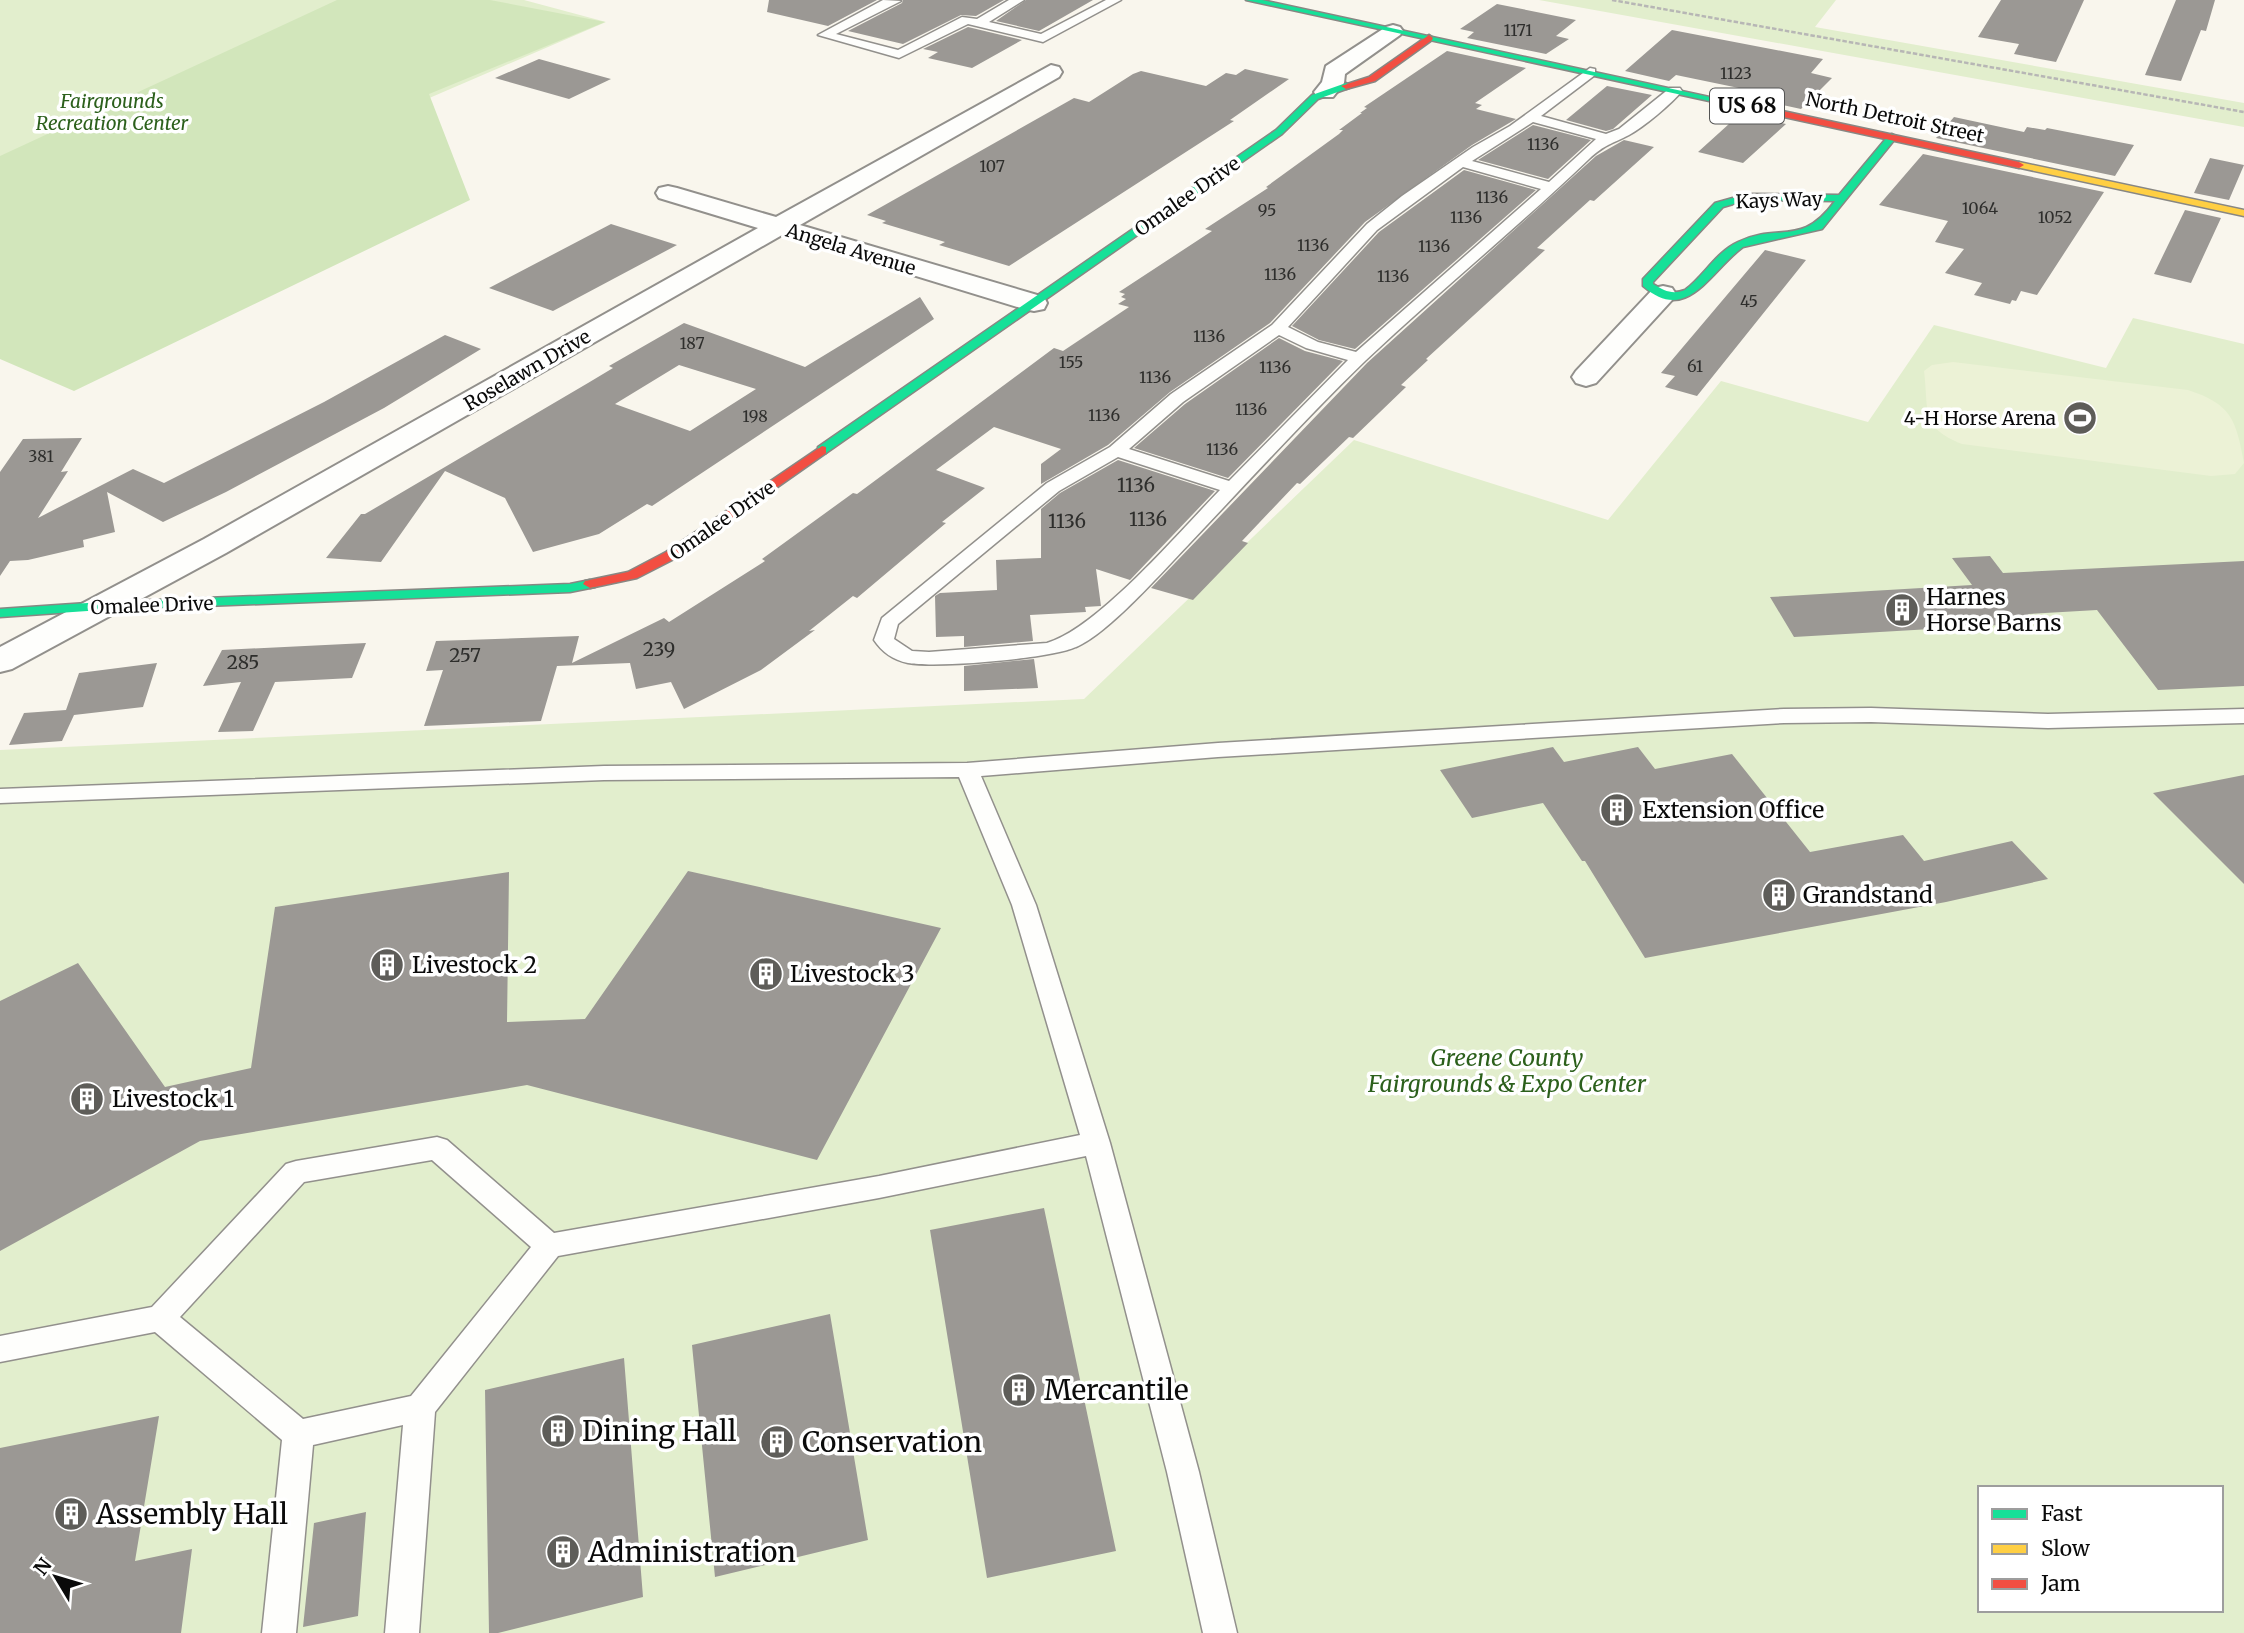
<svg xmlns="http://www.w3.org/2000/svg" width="2244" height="1633" viewBox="0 0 2244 1633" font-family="Merriweather,serif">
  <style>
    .green { fill: #e2eecd; fill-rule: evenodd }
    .forest { fill: #d2e6bb }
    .pitch { fill: #ecf2d6 }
    .building { fill: #9b9894; fill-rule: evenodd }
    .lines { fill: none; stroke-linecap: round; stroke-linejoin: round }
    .lane-casing { stroke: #92908c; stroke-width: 3 }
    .street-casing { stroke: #92908c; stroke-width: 4 }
    .fast-casing { stroke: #888783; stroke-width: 3 }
    .slow-casing { stroke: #888783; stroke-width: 3 }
    .jam-casing { stroke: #888783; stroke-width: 3 }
    .path { stroke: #b7b6b5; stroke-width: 2.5; stroke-dasharray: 4.5 2; stroke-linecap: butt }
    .lane { fill: #fefefc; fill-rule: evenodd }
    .street { fill: #fefefc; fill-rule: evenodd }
    .fast { fill: #16e098; fill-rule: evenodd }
    .slow { fill: #ffcf43; fill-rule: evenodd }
    .jam { fill: #f24e42; fill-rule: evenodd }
    .labels { text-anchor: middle; stroke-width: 7; stroke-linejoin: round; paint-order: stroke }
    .far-number-label { font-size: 16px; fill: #2e2e2c }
    .far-park-label { font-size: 19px; font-style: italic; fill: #2c601c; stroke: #fff }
    .far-street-label { font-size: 19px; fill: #0a0a0a; stroke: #fff }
    .far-poi-label { font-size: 19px; fill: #0a0a0a; stroke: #fff; text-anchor: end }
    .number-label { font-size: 19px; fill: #2e2e2c }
    .shield { fill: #fff; stroke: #545454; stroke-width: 2 }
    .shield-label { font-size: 21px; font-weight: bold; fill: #0a0a0a }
    .poi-label { font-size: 23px; fill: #0a0a0a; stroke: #fff; text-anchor: start }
    .park-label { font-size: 23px; font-style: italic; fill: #2c601c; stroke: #fff }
    .near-poi-label { font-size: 28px; fill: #0a0a0a; stroke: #fff; text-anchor: start }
  </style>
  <rect width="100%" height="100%" fill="#f9f6ed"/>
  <path class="green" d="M0 0H524L606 22 0 283Z
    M1539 0H1836L1815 27 2244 103V127Z
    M2133 318 2244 344V1633H0V750L1084 699 1354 440 1608 520 1721 381 1868 422 1934 325 2106 368ZM1980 1488H2221V1610H1980Z"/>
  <path class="forest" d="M337 0H490L605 22 429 94 470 200 74 391 0 359V156Z"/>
  <path class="pitch" d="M1953 362 2188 390C2231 404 2236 419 2244 463L2235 474 2211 476 1962 444C1920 427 1929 412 1924 371L1932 365Z"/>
  <path class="building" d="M769 0H877L828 26 767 12Z
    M903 0H1004L976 16 961 15 903 44 848 31 902 3Z
    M1026 0H1093L1039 31 996 21Z
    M2001 0H2084L2056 62 2014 54 2019 44 1978 37Z
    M2176 0H2215L2206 31 2201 30 2181 81 2145 75Z
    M1497 4 1576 20 1556 36 1569 39 1546 54 1467 38 1474 32 1460 29Z
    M968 27 1022 40 972 68 928 58 938 52 923 49Z
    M1672 30 1823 59 1811 73 1832 78 1801 109 1756 99 1763 93 1676 75 1669 81 1625 71Z
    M1447 51 1526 68 1475 103 1482 105 1476 109 1516 119 1472 145 1365 222 1270 323 1170 392 1108 445 1041 484V464L1061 449 994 427 936 470 985 488 942 522 946 523 857 598 853 596 809 631 815 630 761 670 684 709 671 682 636 689 630 663 557 666 541 721 424 726 443 670 426 671 436 641 579 636 572 663 664 618 669 622 765 561 762 559 853 493 857 494 1054 348 1063 351 1129 307 1118 304 1126 299 1121 297 1125 294 1119 292 1212 231 1205 229 1268 188 1266 187 1339 134 1343 130H1339L1362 113H1360L1367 108 1364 107Z
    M539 59 611 79 569 99 495 78Z
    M1245 69 1289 79 1230 120 1234 121 1009 266 939 245 945 242 882 223 886 221 867 215 1074 98 1089 102 1133 74 1141 71 1206 86 1226 73 1236 75Z
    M1607 86 1652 95 1613 129 1606 131 1566 120Z
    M1740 114 1786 124 1743 163 1698 152Z
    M1954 117 2024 132 2027 127 2045 130 2047 128 2134 145 2115 176 1936 138Z
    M1533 125 1591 140 1548 179 1478 160Z
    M1624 140 1654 147 1594 201 1590 200 1537 248 1545 250 1426 359 1428 360 1401 385 1406 387 1353 438 1349 437 1300 484 1297 483 1242 541 1248 543 1193 600 1151 588 1367 363 1596 156Z
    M1923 154 2104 192 2037 295 2021 291 2016 301 2012 300 2010 304 1974 295 1982 283 1945 273 1964 249 1935 242 1948 221 1879 205Z
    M2210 158 2244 165 2229 200 2194 193Z
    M1464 170 1536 190 1355 349 1319 340 1292 326 1379 232Z
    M2185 210 2221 218 2191 283 2154 274Z
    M611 224 677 245 553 311 489 288Z
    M1765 250 1806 260 1697 396 1665 387 1675 376 1661 373Z
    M920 297 934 319 652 506 647 504 599 534 533 552 505 498 445 471 381 562 326 558 361 514H365L588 383 613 368 609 366 684 323 805 367ZM679 365 756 389 690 431 615 404Z
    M445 335 481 349 384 408 226 492 163 522 107 492 115 532 83 540 84 547 28 560 10 561 0 576V472L23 439 82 438 61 472 68 471 38 518 133 469 164 483 324 402Z
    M1279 338 1305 351 1343 361 1228 478 1134 448 1185 404Z
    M1118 460 1215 491 1130 580 1096 569 1101 606 1085 607 1086 612 1030 615 1033 641 964 647V636L936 637 935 596 940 593 997 590 996 560 1041 558V509L1060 493Z
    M1990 556 2003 573 2244 561V686L2158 690 2097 610 2028 614 2035 623 1794 637 1770 597 1972 585 1952 558Z
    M366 643 352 678 275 682 253 731 218 732 241 682 203 686 222 650Z
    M1034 659 1038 688 964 691V666Z
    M157 663 143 707 74 715 62 741 9 745 24 713 66 710 79 673Z
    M1553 747 1564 762 1638 747 1655 769 1732 754 1810 852 1903 835 1924 861 2012 841 2048 879 1946 902 1645 958 1585 861H1582L1543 803 1472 818 1440 770Z
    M2244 775V884L2153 793Z
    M688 871 941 928 817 1160 527 1085 200 1141 0 1251V1001L78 963 165 1087 251 1068 275 907 509 872 507 1022 585 1019Z
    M1044 1208 1116 1551 987 1578 930 1230Z
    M830 1314 868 1540 715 1577 692 1345Z
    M624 1358 643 1597 498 1633H489L485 1390Z
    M159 1416 135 1561 192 1549 181 1633H0V1448Z
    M366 1512 358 1616 303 1627 314 1523Z"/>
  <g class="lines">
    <g class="lane-casing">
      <path id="lane" d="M883 0 901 1 836 34 898 50 962 17 977 19 1009 0H1024L989 22 1041 34 1106 0H1121L1043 42 968 24 899 58 818 35Z
        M1590 68 1595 69V75L1541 116 1606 134 1619 129 1670 88H1680L1682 91C1671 104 1644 127 1629 135 1612 144 1605 144 1589 159 1516 229 1438 292 1365 361 1304 420 1247 483 1189 544 1163 571 1108 634 1076 647 1049 659 937 668 908 663 893 660 882 652 874 640L882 618 1047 483 1110 447 1171 394 1272 325 1367 224 1402 196 1473 147 1510 126ZM1533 122 1596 139 1549 182 1472 161ZM1463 167 1541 189 1356 352 1318 342 1288 327 1377 230ZM1279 335 1306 348 1348 360 1229 481 1129 449 1183 402ZM1118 457 1220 490C1180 531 1098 628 1047 643L929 652 912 651 894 639 898 624 1059 491Z
        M1871 708 2048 714 2244 709V723L2048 728 1871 722 1784 723 1218 757 981 776 1036 905 1110 1143 1199 1472 1237 1633H1203L1167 1472 1086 1156 879 1198 558 1256 435 1412 419 1633H385L403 1425 313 1445 296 1633H262L282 1440 155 1332 0 1362V1336L152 1307 286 1164 296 1161 437 1137 447 1140 554 1233 879 1176 1080 1135 1012 905 959 777 604 780 0 803V789L604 766 967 763 1218 743 1784 709ZM432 1160 531 1247 411 1396 303 1419 180 1317 304 1182Z"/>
    </g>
    <g class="street-casing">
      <path id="street" d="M1393 25 1400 27 1403 31 1400 35 1345 74 1344 83 1333 97H1317L1314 92 1322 82 1326 66 1386 27Z
        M1051 65 1059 67 1062 72 1059 77 800 225 1044 297 1047 303 1044 309 1034 311 1024 309 782 235 226 553 12 669 0 672V647L204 539 758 228 659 198 656 193 659 188 668 186 677 188 776 217Z
        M1663 286 1672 288 1676 294 1672 300 1596 383 1586 386 1576 383 1572 377 1576 371 1654 288Z"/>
    </g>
    <g class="fast-casing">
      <path id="fast" d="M1246 0H1262L1783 113 1778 116Z
        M1346 83 1351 86 1349 88 1318 99 1282 134 826 453H818V447L1276 130 1312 95Z
        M1892 134 1897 137 1895 139 1822 229 1743 247C1711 270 1687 326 1643 286V279L1715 203 1747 194 1839 195 1889 135ZM1747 200 1835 201C1801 248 1780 222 1738 242 1716 252 1704 276 1685 290 1672 295 1665 291 1653 284V282L1723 207Z
        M590 580 597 584 595 587 570 592 102 610 0 617V609L102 602 570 584Z"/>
    </g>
    <g class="slow-casing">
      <path id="slow" d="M2019 162 2244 210V216L2016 167V163Z"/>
    </g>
    <g class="jam-casing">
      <path id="jam" d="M1429 35 1433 38 1432 40 1375 81 1346 89 1341 86 1369 77Z
        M1778 110 2019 162 2024 165 2019 168 1775 115 1773 113Z
        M822 446 826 447V453L676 558 637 578 590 588 583 584 585 581 628 572 666 552Z"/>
    </g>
    <path class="path" d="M1612 0 2244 112"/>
    <use href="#lane" class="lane"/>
    <use href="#street" class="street"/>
    <use href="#fast" class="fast"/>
    <use href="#slow" class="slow"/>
    <use href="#jam" class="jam"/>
  </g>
  <defs>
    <g id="stadium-disc" transform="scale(1.75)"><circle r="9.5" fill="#5e5d59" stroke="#fff"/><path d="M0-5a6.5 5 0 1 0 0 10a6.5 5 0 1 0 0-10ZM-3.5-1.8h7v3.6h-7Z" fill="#fff"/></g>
    <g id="building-disc" transform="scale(1.75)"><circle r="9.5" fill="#5e5d59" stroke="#fff"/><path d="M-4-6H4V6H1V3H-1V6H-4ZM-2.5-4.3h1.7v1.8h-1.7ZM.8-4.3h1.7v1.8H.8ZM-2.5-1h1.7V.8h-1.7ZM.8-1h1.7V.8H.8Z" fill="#fff"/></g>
  </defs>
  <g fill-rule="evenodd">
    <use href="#stadium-disc" x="2080" y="418"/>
    <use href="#building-disc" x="1902" y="610"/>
    <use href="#building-disc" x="1617" y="810"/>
    <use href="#building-disc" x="1779" y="895"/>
    <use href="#building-disc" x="387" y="965"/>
    <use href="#building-disc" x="766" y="974"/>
    <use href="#building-disc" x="87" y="1099"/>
    <use href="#building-disc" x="1019" y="1390"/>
    <use href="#building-disc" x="558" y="1431"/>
    <use href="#building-disc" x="777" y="1442"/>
    <use href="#building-disc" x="71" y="1514"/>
    <use href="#building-disc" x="563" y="1552"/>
  </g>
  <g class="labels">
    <g class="far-number-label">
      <text x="1518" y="36">1171</text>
      <text x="1736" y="79">1123</text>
      <text x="1543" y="150">1136</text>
      <text x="992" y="172">107</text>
      <text x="1492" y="203">1136</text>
      <text x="1980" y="214">1064</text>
      <text x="1267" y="216">95</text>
      <text x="1466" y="223">1136</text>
      <text x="2055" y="223">1052</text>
      <text x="1313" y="251">1136</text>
      <text x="1434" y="252">1136</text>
      <text x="1280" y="280">1136</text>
      <text x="1393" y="282">1136</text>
      <text x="1749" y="307">45</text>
      <text x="1209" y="342">1136</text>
      <text x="692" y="349">187</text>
      <text x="1071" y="368">155</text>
      <text x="1695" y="372">61</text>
      <text x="1275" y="373">1136</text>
      <text x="1155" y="383">1136</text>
      <text x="1251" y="415">1136</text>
      <text x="1104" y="421">1136</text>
      <text x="755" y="422">198</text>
      <text x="1222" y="455">1136</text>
      <text x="41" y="462">381</text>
    </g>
    <g class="far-park-label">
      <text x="112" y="108">Fairgrounds<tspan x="112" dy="22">Recreation Center</tspan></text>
    </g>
    <g class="far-street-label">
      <text transform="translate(1895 117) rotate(12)" y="7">North Detroit Street</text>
      <text transform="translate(1187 196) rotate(-35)" y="7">Omalee Drive</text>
      <text transform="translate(1779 200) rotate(-2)" y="7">Kays Way</text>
      <text transform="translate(851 249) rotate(17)" y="7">Angela Avenue</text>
      <text transform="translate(527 370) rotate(-30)" y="7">Roselawn Drive</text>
      <text transform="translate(722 520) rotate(-35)" y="7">Omalee Drive</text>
      <text transform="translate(152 605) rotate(-2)" y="7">Omalee Drive</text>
    </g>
    <g class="far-poi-label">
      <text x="2056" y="425">4-H Horse Arena</text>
    </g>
    <g class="number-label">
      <text x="1136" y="492">1136</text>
      <text x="1148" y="526">1136</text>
      <text x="1067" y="528">1136</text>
      <text x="659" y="656">239</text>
      <text x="465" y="662">257</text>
      <text x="243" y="669">285</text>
    </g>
    <rect class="shield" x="1710" y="88.5" width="74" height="35" rx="5"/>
    <g class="shield-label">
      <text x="1747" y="113">US 68</text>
    </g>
    <g class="poi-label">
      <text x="1926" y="605">Harnes<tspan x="1926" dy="26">Horse Barns</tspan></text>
      <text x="1642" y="818">Extension Office</text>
      <text x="1803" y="903">Grandstand</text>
      <text x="412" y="973">Livestock 2</text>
      <text x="790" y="982">Livestock 3</text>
      <text x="112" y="1107">Livestock 1</text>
    </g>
    <g class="park-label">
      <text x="1507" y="1066">Greene County<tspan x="1507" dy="26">Fairgrounds &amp; Expo Center</tspan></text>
    </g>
    <g class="near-poi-label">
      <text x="1044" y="1400">Mercantile</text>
      <text x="582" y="1441">Dining Hall</text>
      <text x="802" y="1452">Conservation</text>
      <text x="96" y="1524">Assembly Hall</text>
      <text x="588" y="1562">Administration</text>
    </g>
  </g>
  <rect x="1978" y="1486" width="245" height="126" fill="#ffffff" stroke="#9d9d9d" stroke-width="2"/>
  <rect x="1992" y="1509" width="35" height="10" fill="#16e098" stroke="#9d9d9d" stroke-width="2"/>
  <text x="2041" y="1521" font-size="21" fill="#0a0a0a">Fast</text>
  <rect x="1992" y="1544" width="35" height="10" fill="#ffcf43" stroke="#9d9d9d" stroke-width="2"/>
  <text x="2041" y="1556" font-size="21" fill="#0a0a0a">Slow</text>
  <rect x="1992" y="1579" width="35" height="10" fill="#f24e42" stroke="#9d9d9d" stroke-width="2"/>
  <text x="2041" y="1591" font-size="21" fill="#0a0a0a">Jam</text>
  <g transform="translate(56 1577) rotate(308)" stroke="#ffffff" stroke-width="5" paint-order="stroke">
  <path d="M0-5L12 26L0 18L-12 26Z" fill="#0a0a0a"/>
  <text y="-10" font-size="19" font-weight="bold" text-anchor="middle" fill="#0a0a0a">N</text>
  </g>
</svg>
